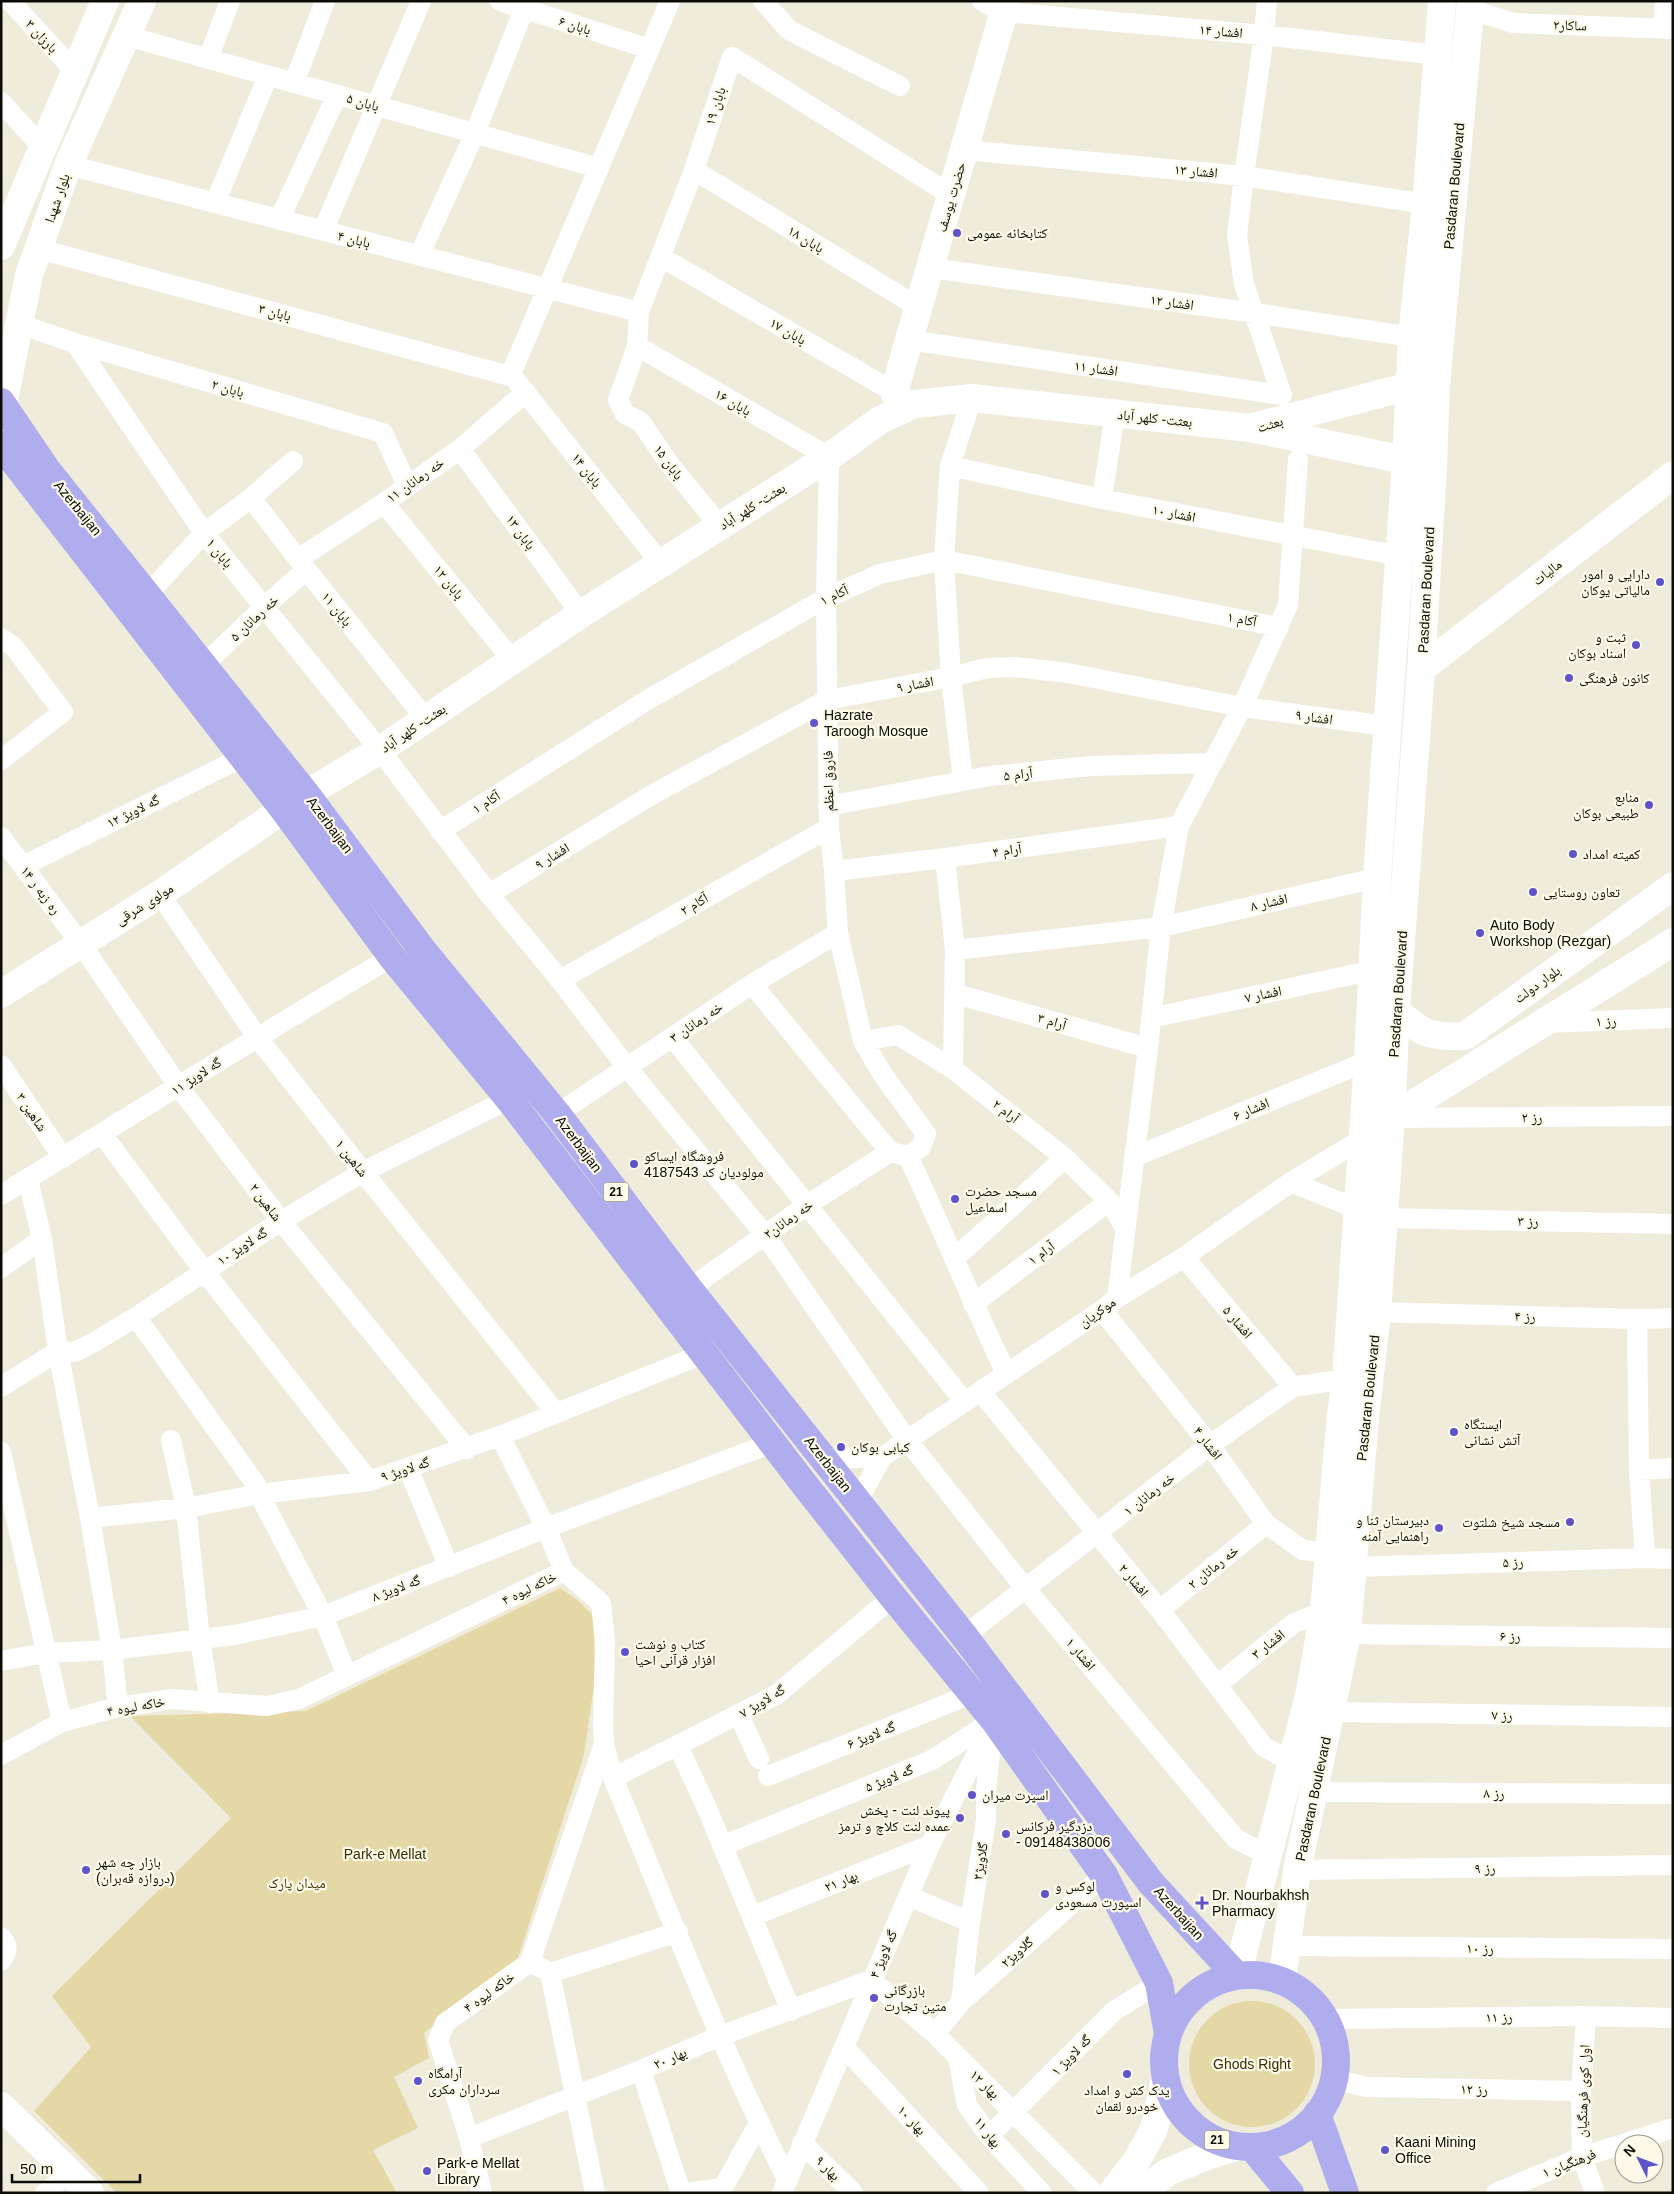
<svg xmlns="http://www.w3.org/2000/svg" width="1674" height="2194" viewBox="0 0 1674 2194" font-family="Helvetica,'Noto Naskh Arabic',sans-serif">
  <style>
    .green { fill: #e4d8a6 }
    .lines { fill: none; stroke-linecap: round; stroke-linejoin: round }
    .street { stroke: #fff; stroke-width: 20 }
    .secondary { stroke: #fff; stroke-width: 28 }
    .primary { stroke: #afaded; stroke-width: 28 }
    .poi-dot { fill: #5e53cb; stroke: #fdfae9; stroke-width: 2 }
    .labels { text-anchor: middle; stroke-width: 4.5; stroke-linejoin: round; paint-order: stroke }
    .shield { fill: #fdfae9; stroke: #55534a; stroke-width: 1 }
    .shield-label { font-size: 12px; font-weight: bold; fill: #0d0b06 }
    .street-label { font-size: 14px; fill: #0d0b06; stroke: #fdfae9 }
    .poi-label { font-size: 14px; fill: #0d0b06; stroke: #fdfae9; text-anchor: start }
    .park-label { font-size: 14px; fill: #382f05; stroke: #fdfae9 }
  </style>
  <rect width="100%" height="100%" fill="#f0ecdc"/>
  <path class="green" d="M560 1588 576 1599 593 1615 596 1672 584 1755 518 1958 424 2033 429 2058 394 2077 418 2128 373 2150 397 2193H117L34 2111 91 2047 52 1996 231 1818 130 1716 306 1711Z
    M1189 2064a63 63 0 1 1 126 0a63 63 0 1 1-126 0Z"/>
  <g class="lines">
    <path class="street" d="M10 1 74 70
      M500 1 650 49
      M763 1 789 30 900 86
      M982 1 1004 12 1264 35 1438 55
      M1470 9 1513 23 1673 29
      M1663 27 1665 1
      M127 36 599 168
      M208 59 230 1
      M294 83 325 1
      M1 102 42 147
      M964 150 1244 176 1426 204
      M68 165 639 312
      M694 170 918 307
      M215 203 268 76
      M279 220 337 95
      M323 231 421 1
      M39 249 510 376
      M419 256 475 133 524 9
      M661 257 906 399
      M931 268 1255 313 1412 337
      M19 324 75 343 383 433 407 485
      M909 340 1282 395 1244 284 1237 235 1244 176 1264 35 1267 1
      M75 343 204 533 380 750 489 894 560 980 626 1066 765 1235 907 1440 1025 1588 1236 1839 1268 1855
      M637 346 829 457 826 598 829 828 834 871 838 933 863 1041 883 1075 926 1134 921 1147 908 1156 890 1152 752 984
      M510 376 670 1
      M517 382 662 565
      M460 449 581 614
      M950 466 1102 499 1400 556
      M251 498 298 559 425 718
      M1102 499 1115 413
      M384 503 513 661
      M720 526 670 465 641 422 625 414 618 400 637 346 639 312 694 170 732 57 951 195
      M298 559 384 503 460 449 526 392
      M147 595 204 533 251 498 293 461
      M1 638 14 647 63 712 1 760
      M203 666 263 608 306 570
      M963 781 951 677 944 560 950 466 972 398
      M828 806 990 776 1091 766 1211 763
      M440 831 649 699 826 598 880 574 944 560 1279 627
      M1 837 81 944 179 1087 281 1221 467 1449
      M945 858 955 950 953 1069
      M23 866 243 757
      M834 871 945 858 1179 826
      M160 894 257 1037 363 1172 556 1413
      M489 894 655 793 827 700 951 677 987 668 1015 667 1068 673 1242 707 1387 726
      M955 950 1161 927 1377 878
      M560 980 829 828
      M956 994 1148 1048
      M1151 1018 1374 970
      M1545 1023 1673 1018
      M673 1038 964 1401
      M863 1041 898 1035 953 1069 1065 1158 1109 1201 1124 1226
      M1 1065 63 1158
      M557 1114 752 984 838 933
      M1391 1118 1673 1116
      M102 1134 204 1271 369 1481
      M908 1156C942 1228 972 1302 1006 1373
      M1134 1157 1368 1061
      M28 1179 42 1239 58 1351 90 1518 112 1650 118 1707
      M1291 1182 1357 1209
      M1 1195C131 1116 260 1034 392 957
      M1383 1218 1673 1224
      M1184 1257 1293 1387
      M955 1258 1065 1158
      M1 1268 42 1239
      M689 1289 807 1205 890 1152
      M1117 1298 1148 1048 1161 927 1179 826 1242 707 1288 605 1298 460
      M973 1304 1109 1201
      M1102 1310 1210 1445 1266 1524 1303 1550 1328 1553
      M1377 1312 1637 1319 1673 1318
      M136 1317 257 1486 259 1494 323 1616 347 1676
      M1637 1319 1639 1470
      M58 1351 75 1352 96 1341 136 1317 281 1221 363 1172 509 1099
      M1 1387 58 1351
      M981 1392 1160 1610 1264 1747 1291 1761
      M500 1436 546 1528 564 1571
      M171 1440 186 1508 200 1639 210 1703
      M1 1452 62 1722
      M824 1459 882 1457 1102 1310 1117 1298 1184 1257 1291 1182 1362 1139
      M408 1468 449 1567
      M858 1501 882 1457
      M90 1518 186 1508 259 1494 369 1481 500 1436 703 1354
      M1645 1558 1639 1470 1673 1468
      M1352 1567 1645 1558 1673 1559
      M1160 1610 1266 1524
      M1347 1634 1673 1638
      M964 1636 1210 1445 1293 1387 1346 1379
      M1 1661 46 1653 112 1650 234 1635 323 1616 546 1528 772 1443
      M1217 1685 1294 1623 1324 1611
      M1332 1712 1673 1717
      M739 1715 759 1759
      M604 1744 613 1778C669 1912 721 2049 787 2179
      M678 1746 706 1806 791 2011
      M1 1755 62 1722 118 1707 173 1699 267 1706 299 1699 564 1571 601 1603 605 1642 603 1725 604 1744 530 1962 445 2023 438 2040 469 2138 482 2193
      M768 1776 974 1693
      M613 1778 776 1695 893 1597
      M1314 1792 1673 1794
      M722 1846 932 1760 994 1720
      M1297 1870 1673 1865
      M908 1896 970 1922
      M753 1916 930 1845
      M1 1937C9 1946 8 1952 1 1961
      M1288 1946 1673 1949
      M530 1962 550 1973 595 2193
      M550 1973 678 1932
      M961 2002 970 1922 986 1820V1790L992 1735
      M1586 2016 1581 2091 1582 2157 1595 2193
      M1325 2019 1586 2016 1673 2018
      M935 2034 961 2002 1104 1875
      M845 2048 979 2193
      M958 2058 967 2105 989 2136 1042 2193
      M641 2070 681 2193
      M1334 2079 1366 2087 1581 2091
      M989 2136 1114 2011 1159 1983
      M469 2138 641 2070 720 2036 871 1980 935 2034 1094 2193
      M802 2143 853 2193
      M45 2193 56 2184
      M687 2193 722 2188
      M720 2193 759 2123
      M782 2193 930 1845 994 1720
      M1496 2193 1582 2157 1673 2128"/>
    <path class="secondary" d="M1 246 105 1
      M894 392 1007 1
      M1 407 3 405 29 275 68 165 142 1
      M1257 426 1410 386H1426
      M1421 669 1673 475
      M1 994 160 894 306 794 380 750 581 614 829 457 880 420 915 404 972 398 1250 428 1424 464
      M1396 1009C1418 1033 1432 1038 1465 1036L1673 886
      M1391 1118 1673 942
      M1237 1976 1310 1691 1324 1611 1341 1414 1346 1379 1368 1061 1377 878 1406 461 1412 337 1426 204 1442 1
      M1282 1981 1297 1870 1347 1634 1365 1418 1377 1312 1391 1118 1396 1009 1421 669 1433 466 1436 385 1471 1
      M1 2106 90 2193
      M1112 2193 1137 2160 1154 2129 1165 2079
      M1140 2193 1168 2172 1209 2155 1236 2147"/>
    <path class="primary" d="M1 402 47 470 306 794 421 948 557 1114 689 1289 964 1636 1151 1883 1237 1976
      M1 445 284 810 392 957 509 1099 804 1484 893 1597 994 1720 1104 1875 1159 1983 1168 2034
      M1164 2061a86 86 0 1 1 172 0a86 86 0 1 1-172 0Z
      M1317 2114 1345 2193
      M1252 2147 1290 2193"/>
  </g>
  <g class="poi-dot">
    <circle cx="957" cy="233" r="5"/>
    <circle cx="1660" cy="582" r="5"/>
    <circle cx="1636" cy="645" r="5"/>
    <circle cx="1569" cy="678" r="5"/>
    <circle cx="814" cy="723" r="5"/>
    <circle cx="1649" cy="805" r="5"/>
    <circle cx="1573" cy="854" r="5"/>
    <circle cx="1533" cy="892" r="5"/>
    <circle cx="1480" cy="933" r="5"/>
    <circle cx="634" cy="1164" r="5"/>
    <circle cx="955" cy="1199" r="5"/>
    <circle cx="1454" cy="1432" r="5"/>
    <circle cx="841" cy="1447" r="5"/>
    <circle cx="1570" cy="1522" r="5"/>
    <circle cx="1439" cy="1528" r="5"/>
    <circle cx="625" cy="1652" r="5"/>
    <circle cx="972" cy="1795" r="5"/>
    <circle cx="960" cy="1818" r="5"/>
    <circle cx="1006" cy="1834" r="5"/>
    <circle cx="86" cy="1870" r="5"/>
    <circle cx="1045" cy="1894" r="5"/>
    <path d="M1199.5 1895.5h5v5h5v5h-5v5h-5v-5h-5v-5h5z"/>
    <circle cx="874" cy="1998" r="5"/>
    <circle cx="1127" cy="2074" r="5"/>
    <circle cx="418" cy="2081" r="5"/>
    <circle cx="1385" cy="2150" r="5"/>
    <circle cx="427" cy="2171" r="5"/>
  </g>
  <g class="labels">
    <g class="shield">
      <rect x="603.5" y="1182.5" width="25" height="19" rx="4"/>
      <rect x="1204.5" y="2130.5" width="25" height="19" rx="4"/>
    </g>
    <g class="shield-label">
      <text x="616" y="1196">21</text>
      <text x="1217" y="2144">21</text>
    </g>
    <g class="street-label">
      <text transform="translate(575 25) rotate(18)" y="5">بابان ۶</text>
      <text transform="translate(1570 25) rotate(2)" y="5">ساکار۲</text>
      <text transform="translate(1221 31) rotate(5)" y="5">افشار ۱۴</text>
      <text transform="translate(42 36) rotate(47)" y="5">بارزان ۳</text>
      <text transform="translate(363 102) rotate(16)" y="5">بابان ۵</text>
      <text transform="translate(715 106) rotate(-72)" y="5">بابان ۱۹</text>
      <text transform="translate(1196 171) rotate(5)" y="5">افشار ۱۳</text>
      <text transform="translate(1454 186) rotate(-85)" y="5">Pasdaran Boulevard</text>
      <text transform="translate(951 197) rotate(-74)" y="5">حضرت یوسف</text>
      <text transform="translate(57 198) rotate(-71)" y="5">بلوار شهدا</text>
      <text transform="translate(354 239) rotate(14)" y="5">بابان ۴</text>
      <text transform="translate(806 239) rotate(31)" y="5">بابان ۱۸</text>
      <text transform="translate(1172 302) rotate(8)" y="5">افشار ۱۲</text>
      <text transform="translate(275 312) rotate(15)" y="5">بابان ۳</text>
      <text transform="translate(788 331) rotate(30)" y="5">بابان ۱۷</text>
      <text transform="translate(1096 368) rotate(8)" y="5">افشار ۱۱</text>
      <text transform="translate(228 388) rotate(16)" y="5">بابان ۲</text>
      <text transform="translate(733 402) rotate(30)" y="5">بابان ۱۶</text>
      <text transform="translate(1155 418) rotate(6)" y="5">بعثت- کلهر آباد</text>
      <text transform="translate(1270 424) rotate(-17)" y="5">بعثت</text>
      <text transform="translate(669 462) rotate(54)" y="5">بابان ۱۵</text>
      <text transform="translate(587 470) rotate(52)" y="5">بابان ۱۴</text>
      <text transform="translate(415 480) rotate(-35)" y="5">خه رمانان ۱۱</text>
      <text transform="translate(752 506) rotate(-32)" y="5">بعثت- کلهر آباد</text>
      <text transform="translate(78 508) rotate(51)" y="5">Azerbaijan</text>
      <text transform="translate(1174 513) rotate(11)" y="5">افشار ۱۰</text>
      <text transform="translate(521 532) rotate(54)" y="5">بابان ۱۳</text>
      <text transform="translate(220 553) rotate(52)" y="5">بابان ۱</text>
      <text transform="translate(1547 572) rotate(-38)" y="5">مالیات</text>
      <text transform="translate(449 582) rotate(51)" y="5">بابان ۱۲</text>
      <text transform="translate(1426 590) rotate(-87)" y="5">Pasdaran Boulevard</text>
      <text transform="translate(834 595) rotate(-25)" y="5">آکام ۱</text>
      <text transform="translate(337 609) rotate(51)" y="5">بابان ۱۱</text>
      <text transform="translate(254 618) rotate(-43)" y="5">خه رمانان ۵</text>
      <text transform="translate(1242 619) rotate(11)" y="5">آکام ۱</text>
      <text transform="translate(915 684) rotate(-10)" y="5">افشار ۹</text>
      <text transform="translate(1314 717) rotate(8)" y="5">افشار ۹</text>
      <text transform="translate(413 728) rotate(-34)" y="5">بعثت- کلهر آباد</text>
      <text transform="translate(1018 774) rotate(-6)" y="5">آرام ۵</text>
      <text transform="translate(828 781) rotate(-91)" y="5">فاروق اعظم</text>
      <text transform="translate(486 802) rotate(-32)" y="5">آکام ۱</text>
      <text transform="translate(133 811) rotate(-26)" y="5">گه لاویژ ۱۲</text>
      <text transform="translate(330 825) rotate(53)" y="5">Azerbaijan</text>
      <text transform="translate(1007 850) rotate(-8)" y="5">آرام ۴</text>
      <text transform="translate(552 856) rotate(-31)" y="5">افشار ۹</text>
      <text transform="translate(41 890) rotate(53)" y="5">ره زبه ر ۱۴</text>
      <text transform="translate(1269 902) rotate(-13)" y="5">افشار ۸</text>
      <text transform="translate(144 904) rotate(-32)" y="5">مولوی شرقی</text>
      <text transform="translate(694 904) rotate(-30)" y="5">آکام ۲</text>
      <text transform="translate(1537 984) rotate(-36)" y="5">بلوار دولت</text>
      <text transform="translate(1263 994) rotate(-12)" y="5">افشار ۷</text>
      <text transform="translate(1398 994) rotate(-86)" y="5">Pasdaran Boulevard</text>
      <text transform="translate(1052 1021) rotate(16)" y="5">آرام ۳</text>
      <text transform="translate(1606 1021) rotate(-2)" y="5">رز ۱</text>
      <text transform="translate(696 1022) rotate(-34)" y="5">خه رمانان ۳</text>
      <text transform="translate(196 1076) rotate(-33)" y="5">گه لاویژ ۱۱</text>
      <text transform="translate(1251 1109) rotate(-22)" y="5">افشار ۶</text>
      <text transform="translate(1006 1111) rotate(38)" y="5">آرام ۲</text>
      <text transform="translate(32 1112) rotate(56)" y="5">شاهین ۳</text>
      <text x="1532" y="1122">رز ۲</text>
      <text transform="translate(579 1144) rotate(53)" y="5">Azerbaijan</text>
      <text transform="translate(352 1158) rotate(52)" y="5">شاهین ۱</text>
      <text transform="translate(266 1202) rotate(53)" y="5">شاهین ۲</text>
      <text transform="translate(788 1219) rotate(-35)" y="5">خه رمانان۲</text>
      <text transform="translate(1528 1221) rotate(1)" y="5">رز ۳</text>
      <text transform="translate(242 1246) rotate(-33)" y="5">گه لاویژ ۱۰</text>
      <text transform="translate(1041 1253) rotate(-37)" y="5">آرام ۱</text>
      <text transform="translate(1097 1312) rotate(-35)" y="5">موکریان</text>
      <text transform="translate(1525 1316) rotate(2)" y="5">رز ۴</text>
      <text transform="translate(1238 1322) rotate(50)" y="5">افشار ۵</text>
      <text transform="translate(1368 1398) rotate(-84)" y="5">Pasdaran Boulevard</text>
      <text transform="translate(1208 1443) rotate(53)" y="5">افشار ۴</text>
      <text transform="translate(828 1464) rotate(52)" y="5">Azerbaijan</text>
      <text transform="translate(405 1469) rotate(-18)" y="5">گه لاویژ ۹</text>
      <text transform="translate(1149 1494) rotate(-38)" y="5">خه رمانان ۱</text>
      <text transform="translate(1513 1562) rotate(-2)" y="5">رز ۵</text>
      <text transform="translate(1213 1567) rotate(-39)" y="5">خه رمانان ۲</text>
      <text transform="translate(1134 1580) rotate(50)" y="5">افشار ۲</text>
      <text transform="translate(396 1588) rotate(-21)" y="5">گه لاویژ ۸</text>
      <text transform="translate(529 1588) rotate(-26)" y="5">خاکه لیوه ۴</text>
      <text transform="translate(1510 1636) rotate(1)" y="5">رز ۶</text>
      <text transform="translate(1268 1644) rotate(-38)" y="5">افشار ۳</text>
      <text transform="translate(1081 1654) rotate(50)" y="5">افشار ۱</text>
      <text transform="translate(762 1701) rotate(-31)" y="5">گه لاویژ ۷</text>
      <text transform="translate(136 1706) rotate(-10)" y="5">خاکه لیوه ۴</text>
      <text transform="translate(1502 1715) rotate(1)" y="5">رز ۷</text>
      <text transform="translate(871 1735) rotate(-22)" y="5">گه لاویژ ۶</text>
      <text transform="translate(889 1778) rotate(-22)" y="5">گه لاویژ ۵</text>
      <text x="1494" y="1798">رز ۸</text>
      <text transform="translate(1313 1799) rotate(-78)" y="5">Pasdaran Boulevard</text>
      <text transform="translate(980 1861) rotate(-81)" y="5">گلاویژ۳</text>
      <text transform="translate(1485 1868) rotate(-1)" y="5">رز ۹</text>
      <text transform="translate(841 1881) rotate(-22)" y="5">بهار ۲۱</text>
      <text transform="translate(1179 1913) rotate(48)" y="5">Azerbaijan</text>
      <text x="1480" y="1953">رز ۱۰</text>
      <text transform="translate(1017 1952) rotate(-41)" y="5">گلاویژ۲</text>
      <text transform="translate(883 1954) rotate(-67)" y="5">گه لاویژ ۴</text>
      <text transform="translate(489 1992) rotate(-36)" y="5">خاکه لیوه ۴</text>
      <text transform="translate(1499 2017) rotate(-1)" y="5">رز ۱۱</text>
      <text transform="translate(1071 2055) rotate(-46)" y="5">گه لاویژ ۱</text>
      <text transform="translate(670 2058) rotate(-23)" y="5">بهار ۲۰</text>
      <text transform="translate(985 2084) rotate(44)" y="5">بهار ۱۲</text>
      <text transform="translate(1474 2089) rotate(1)" y="5">رز ۱۲</text>
      <text transform="translate(1583 2091) rotate(-88)" y="5">اول کوی فرهنگیان</text>
      <text transform="translate(912 2120) rotate(47)" y="5">بهار ۱۰</text>
      <text transform="translate(988 2132) rotate(52)" y="5">بهار ۱۱</text>
      <text transform="translate(1569 2163) rotate(-21)" y="5">فرهنگیان ۱</text>
      <text transform="translate(828 2168) rotate(45)" y="5">بهار ۹</text>
    </g>
    <g class="poi-label">
      <text x="967" y="238">کتابخانه عمومی</text>
      <text x="1650" y="579" text-anchor="end">دارایی و امور<tspan x="1650" dy="16">مالیاتی یوکان</tspan></text>
      <text x="1626" y="642" text-anchor="end">ثبت و<tspan x="1626" dy="16">اسناد بوکان</tspan></text>
      <text x="1579" y="683">کانون فرهنگی</text>
      <text x="824" y="720">Hazrate<tspan x="824" dy="16">Taroogh Mosque</tspan></text>
      <text x="1639" y="802" text-anchor="end">منابع<tspan x="1639" dy="16">طبیعی بوکان</tspan></text>
      <text x="1583" y="859">کمیته امداد</text>
      <text x="1543" y="897">تعاون روستایی</text>
      <text x="1490" y="930">Auto Body<tspan x="1490" dy="16">Workshop (Rezgar)</tspan></text>
      <text x="644" y="1161">فروشگاە ایساکو<tspan x="644" dy="16">مولودیان کد 4187543</tspan></text>
      <text x="965" y="1196">مسجد حضرت<tspan x="965" dy="16">اسماعیل</tspan></text>
      <text x="1464" y="1429">ایستگاه<tspan x="1464" dy="16">آتش نشانی</tspan></text>
      <text x="851" y="1452">کبابی بوکان</text>
      <text x="1429" y="1525" text-anchor="end">دبیرستان ثنا و<tspan x="1429" dy="16">راهنمایی آمنه</tspan></text>
      <text x="1560" y="1527" text-anchor="end">مسجد شیخ شلتوت</text>
      <text x="635" y="1649">کتاب و نوشت<tspan x="635" dy="16">افزار قرآنی احیا</tspan></text>
      <text x="982" y="1800">اسپرت میران</text>
      <text x="950" y="1815" text-anchor="end">پیوند لنت - پخش<tspan x="950" dy="16">عمده لنت کلاچ و ترمز</tspan></text>
      <text x="1016" y="1831">دزدگیر فرکانس<tspan x="1016" dy="16">- 09148438006</tspan></text>
      <text x="96" y="1867">بازار چه شهر<tspan x="96" dy="16">(دروازه قه‌بران)</tspan></text>
      <text x="1055" y="1891">لوکس و<tspan x="1055" dy="16">اسپورت مسعودی</tspan></text>
      <text x="1212" y="1900">Dr. Nourbakhsh<tspan x="1212" dy="16">Pharmacy</tspan></text>
      <text x="884" y="1995">بازرگانی<tspan x="884" dy="16">متین تجارت</tspan></text>
      <text x="428" y="2078">آرامگاه<tspan x="428" dy="16">سرداران مکری</tspan></text>
      <text x="1127" y="2095" text-anchor="middle">یدک کش و امداد<tspan x="1127" dy="16">خودرو لقمان</tspan></text>
      <text x="1395" y="2147">Kaani Mining<tspan x="1395" dy="16">Office</tspan></text>
      <text x="437" y="2168">Park-e Mellat<tspan x="437" dy="16">Library</tspan></text>
    </g>
    <g class="park-label">
      <text x="385" y="1859">Park-e Mellat</text>
      <text x="297" y="1888">میدان پارک</text>
      <text x="1252" y="2069">Ghods Right</text>
    </g>
  </g>
  <rect width="1674" height="2194" fill="none" stroke="#0d0b06" stroke-width="5"/>
  <g transform="translate(1639 2159) rotate(312)"><circle r="24" fill="#fdfae9" stroke="#9d9a8e"/>
  <path d="M0-4L9 19L0 12L-9 19Z" fill="#5e53cb"/>
  <text y="-8" font-size="14" font-weight="bold" text-anchor="middle" fill="#0d0b06">N</text>
  </g>
  <path d="M12 2174v8h128v-8" fill="none" stroke="#0d0b06" stroke-width="2.5"/>
  <text x="20" y="2174" font-size="15" fill="#0d0b06" stroke="#fdfae9" stroke-width="4" paint-order="stroke">50 m</text>
</svg>
